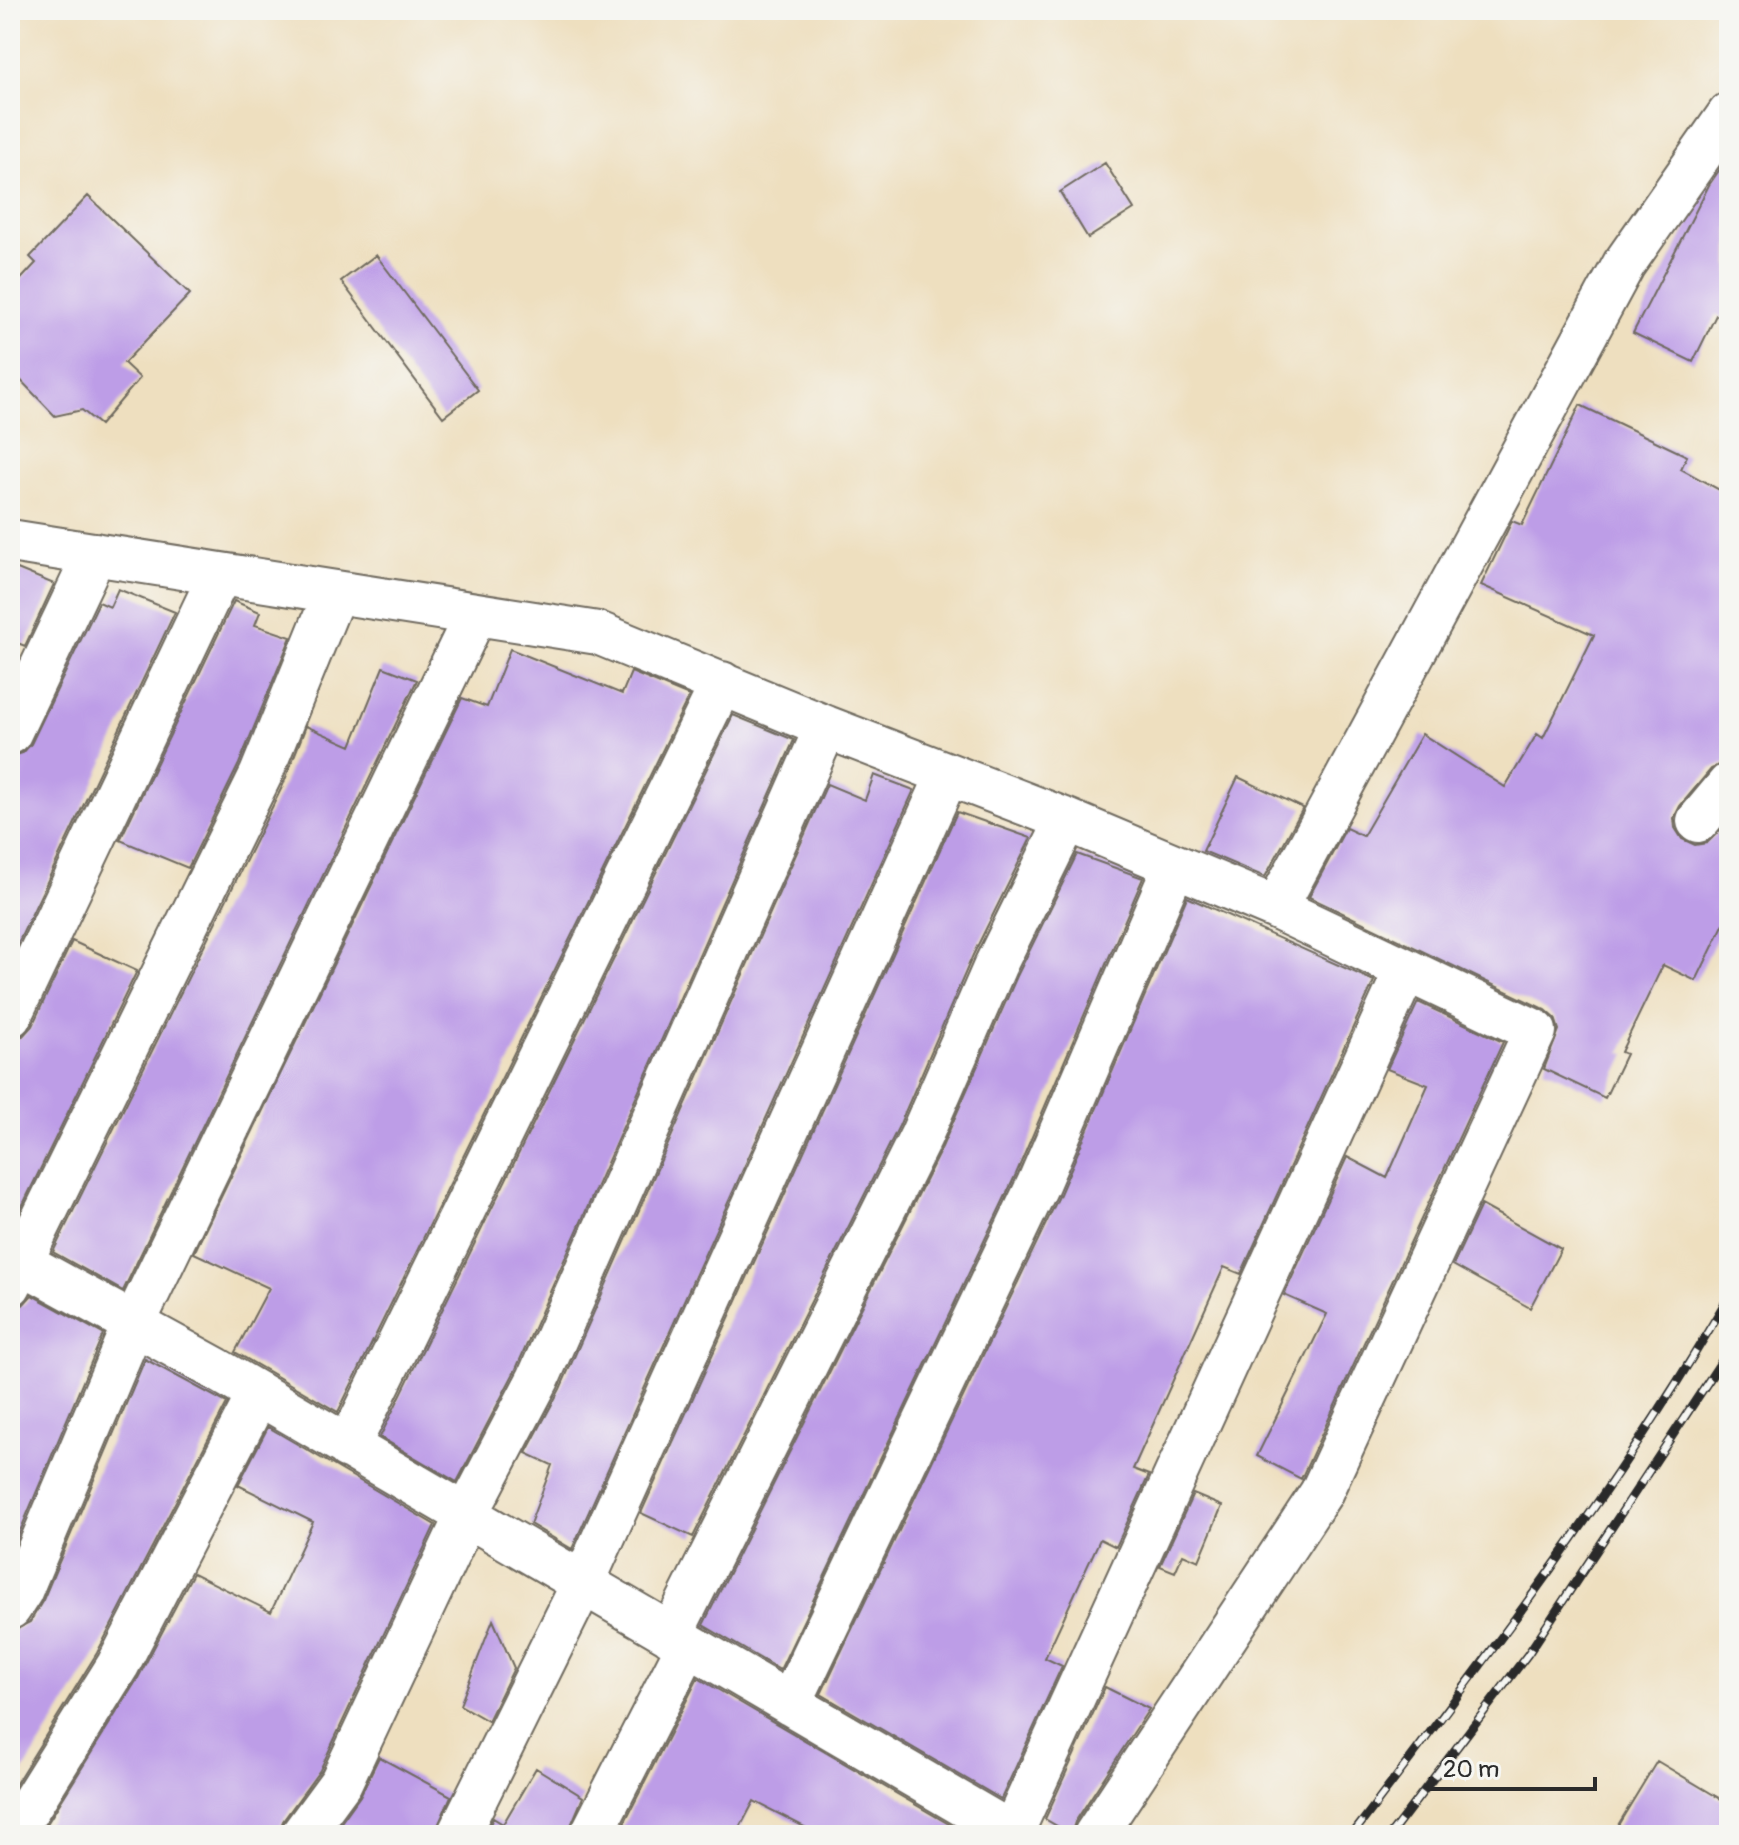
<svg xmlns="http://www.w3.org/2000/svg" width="1739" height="1845" viewBox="0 0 1739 1845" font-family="Pangolin,sans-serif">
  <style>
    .building { fill: #bd9de7 }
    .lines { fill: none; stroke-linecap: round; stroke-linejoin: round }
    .minor-casing { stroke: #6f6a5f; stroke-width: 46 }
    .minor { stroke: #fff; stroke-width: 42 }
    .rail-casing { stroke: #2b2b2b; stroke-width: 9 }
    .rail { stroke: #f6f6f2; stroke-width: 6; stroke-dasharray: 18; stroke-linecap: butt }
  </style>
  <rect width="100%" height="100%" fill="#f6f6f2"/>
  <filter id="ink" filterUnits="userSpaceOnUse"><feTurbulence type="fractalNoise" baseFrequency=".0125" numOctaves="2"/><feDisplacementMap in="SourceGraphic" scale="16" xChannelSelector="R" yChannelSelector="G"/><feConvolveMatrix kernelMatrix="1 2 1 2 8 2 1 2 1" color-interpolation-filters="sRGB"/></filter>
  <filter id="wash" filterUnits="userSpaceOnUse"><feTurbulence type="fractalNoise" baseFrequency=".006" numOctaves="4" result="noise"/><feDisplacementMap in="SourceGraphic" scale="32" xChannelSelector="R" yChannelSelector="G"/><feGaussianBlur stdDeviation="1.8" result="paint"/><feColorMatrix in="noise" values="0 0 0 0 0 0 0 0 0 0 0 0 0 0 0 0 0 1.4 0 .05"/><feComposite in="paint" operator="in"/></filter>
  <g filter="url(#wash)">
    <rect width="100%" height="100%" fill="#eedfbf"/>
    <g id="blocks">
      <path class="building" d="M1729 156V322L1716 315 1693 362 1633 333 1709 185Z
        M1105 163 1134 209 1088 238 1060 192Z
        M88 196 190 294 124 363 140 378 100 425 82 410 55 416 10 369V291L36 263 30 257Z
        M376 255 478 390 443 417 341 281Z
        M1580 405 1687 456 1681 469 1729 495V761L1711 769 1680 806 1674 818 1675 828 1682 839 1695 845 1707 843 1729 821V913L1696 981 1663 965 1621 1052 1626 1054 1605 1098 1544 1069 1559 1030 1555 1018 1546 1010 1309 897 1346 828 1363 836 1422 734 1505 787 1537 734 1543 738 1594 635 1481 585 1512 521 1522 525Z
        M10 566 54 584 25 646 10 640Z
        M118 589 175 612 10 960V757L23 753 31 744 99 602 110 607Z
        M234 601 260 612 255 625 291 637 239 764 188 868 120 840Z
        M510 649 622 694 631 672 689 696 338 1412 235 1352 269 1288 194 1253 462 698 487 707Z
        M383 667 417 680 123 1291 53 1252 283 785 306 726 351 746Z
        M733 715 794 740 516 1369 457 1482 380 1437Z
        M874 775 914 790 572 1549 530 1524 552 1465 526 1453 560 1389 827 784 865 800Z
        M1238 777 1303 808 1265 877 1203 851Z
        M957 812 1031 838 973 955 899 1126 693 1537 641 1513Z
        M1077 854 1143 878 1016 1174 780 1670 703 1625 942 1147 1017 976Z
        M1187 897 1374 981 1241 1274 1224 1267 1133 1469 1149 1475 1116 1547 1100 1539 1045 1658 1062 1666 1001 1799 821 1694 1060 1194Z
        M72 941 137 971 10 1231V1040L23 1036 32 1026Z
        M1418 1002 1503 1042 1301 1479 1257 1456 1327 1314 1284 1295 1347 1157 1387 1178 1428 1085 1387 1069Z
        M1481 1205 1561 1249 1530 1308 1453 1265Z
        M32 1295 103 1334 10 1555V1309L23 1305Z
        M145 1359 227 1403 97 1653 10 1793V1632L30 1622 43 1600Z
        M268 1427 435 1525 320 1770 283 1821 278 1835H40L138 1678 193 1573 271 1612 313 1522 238 1485Z
        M1193 1494 1222 1506 1199 1561 1183 1554 1175 1572 1160 1566Z
        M493 1620 514 1668 488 1721 460 1705Z
        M698 1678 959 1830 956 1835H820L754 1801 736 1835H618Z
        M1105 1687 1149 1709 1075 1822 1071 1834 1045 1819Z
        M379 1757 451 1796 434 1835H332L360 1796Z
        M1657 1761 1729 1804V1835H1612Z
        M536 1768 583 1797 567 1835H485L493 1818 503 1824Z"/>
    </g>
  </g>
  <g filter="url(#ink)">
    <use href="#blocks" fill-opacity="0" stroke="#6f6a5f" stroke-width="2"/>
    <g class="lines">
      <g class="minor-casing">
        <path id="minor" d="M10 541 598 633 826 727 1067 820 1276 908 1535 1031 1321 1493 1095 1835
          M10 733 95 554
          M1698 821 1729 784
          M1276 908 1624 264 1729 114
          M10 1016 220 574
          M10 1256 216 1369 1015 1835
          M10 1285 261 774 335 592
          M348 1447 722 683
          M10 1608 21 1591 133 1325 476 614
          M671 1635 921 1136 995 966 1067 820
          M790 1704 1038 1184 1174 867
          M1012 1833 1405 972
          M12 1835 118 1665 258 1395
          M302 1835 341 1782 466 1516 538 1379 826 727
          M458 1835 583 1583 947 776
          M591 1835 688 1645"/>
      </g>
      <use href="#minor" class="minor"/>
      <g class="rail-casing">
        <path id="rail" d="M1352 1835C1485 1661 1619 1486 1729 1296
          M1390 1835 1528 1654 1729 1350"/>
      </g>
      <use href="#rail" class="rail"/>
    </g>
  </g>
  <rect width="1739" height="1845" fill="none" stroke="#f6f6f2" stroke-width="40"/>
  <path d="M1431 1777v12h164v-12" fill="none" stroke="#2b2b2b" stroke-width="4"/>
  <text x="1443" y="1777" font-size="24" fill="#2b2b2b" stroke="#f6f6f2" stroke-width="6" paint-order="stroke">20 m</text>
</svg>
